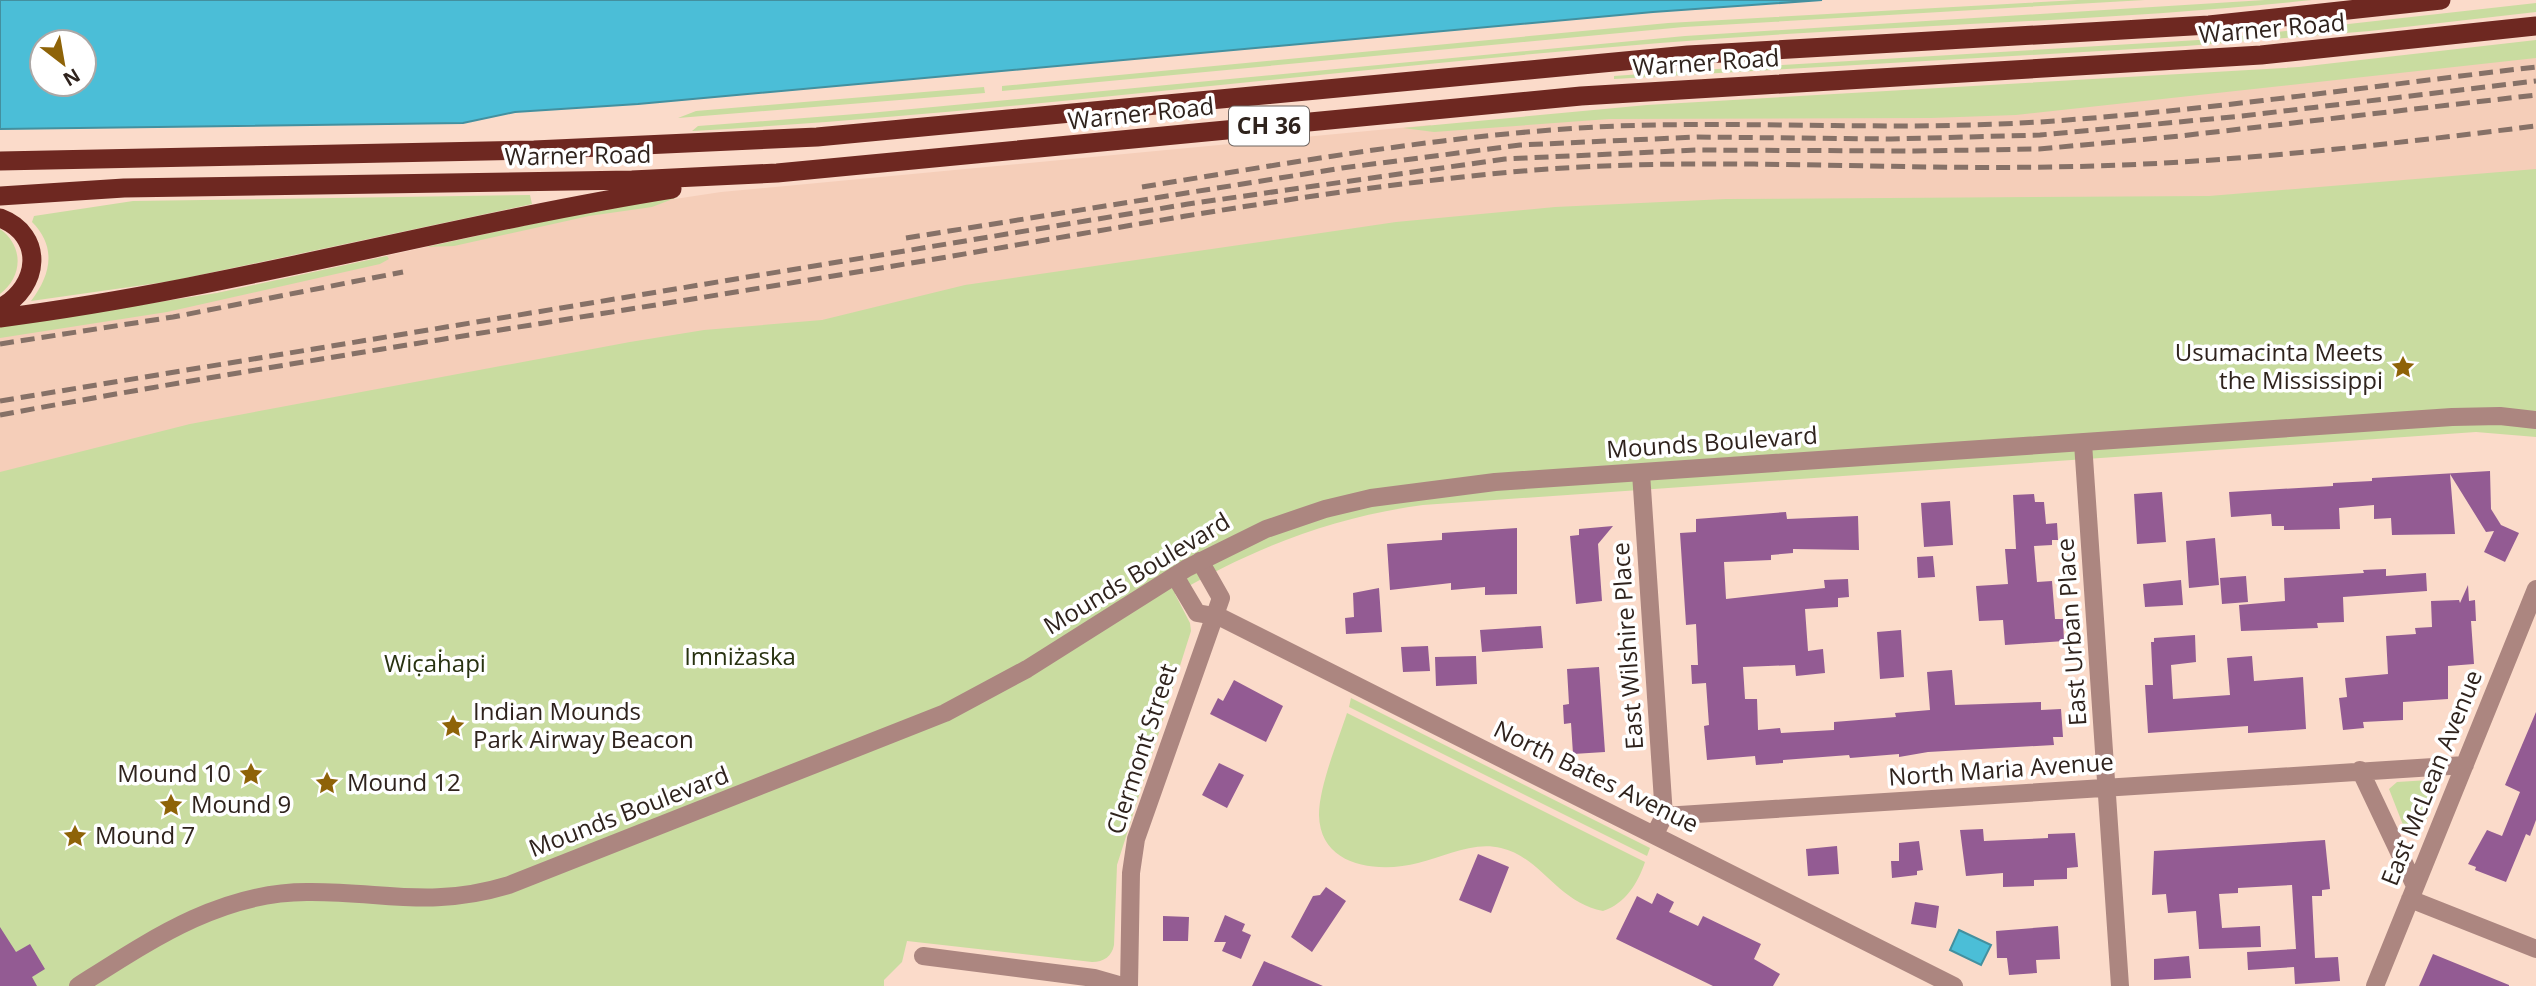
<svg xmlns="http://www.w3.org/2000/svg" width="2536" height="986" viewBox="0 0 2536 986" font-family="'Open Sans',sans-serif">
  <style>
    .built { fill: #f5ceb9 }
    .green { fill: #c9dca0 }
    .water { fill: #4bbed7; stroke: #43909f; stroke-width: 2; fill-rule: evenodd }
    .building { fill: #935b93 }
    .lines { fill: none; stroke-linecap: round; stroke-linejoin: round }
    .minor { stroke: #ac8680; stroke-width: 18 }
    .tertiary { stroke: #ac8680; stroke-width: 18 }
    .trunk { stroke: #6e2821; stroke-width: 19 }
    .rail { stroke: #867167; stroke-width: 5; stroke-dasharray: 14 7; stroke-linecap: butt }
    .labels { text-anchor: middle; stroke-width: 7; stroke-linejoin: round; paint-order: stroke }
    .shield { fill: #fff; stroke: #6d6561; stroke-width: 2 }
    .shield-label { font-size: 23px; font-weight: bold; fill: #2f231d }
    .street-label { font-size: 24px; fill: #2f231d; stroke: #fff }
    .poi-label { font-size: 24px; fill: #2f231d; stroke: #fff; text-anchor: start }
    .park-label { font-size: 24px; fill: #283210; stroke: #fff }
  </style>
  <rect width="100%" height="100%" fill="#fbdbca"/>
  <path class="built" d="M2536 54V173L0 490V327L217 293 582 213 721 192 1431 125V129Z"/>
  <path class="green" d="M2078 0H2145L1684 27 1002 91V86L1668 23Z
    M2265 0H2312C2095 23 1877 25 1660 43 1337 69 1015 112 692 131L698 126 869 113 1685 36Z
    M2536 3V12L2370 31 2186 46 1614 79V76L1684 71 2215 39Z
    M2536 40V58L2016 115 1931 118 1609 119 1434 132 1403 128 1647 105 2299 67Z
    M984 87 985 93 678 118 696 111Z
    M2536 169V437L2476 432 1423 505C1333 517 1253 548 1175 594L1190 623 1191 631 1117 865 1114 945C1112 956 1104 962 1092 962L907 941 902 962 884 980V986H0V472L190 424 630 342 704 330 822 320 965 285 1396 222 1555 207 1726 199 2209 196Z
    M530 195 532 204 172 281 31 301C51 275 57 247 32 222L34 216 133 201Z
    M678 197 652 207 589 216 454 246 426 247 582 213Z
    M0 229C24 246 23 277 0 294Z
    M387 256 389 259 380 264 167 312 0 338V327L217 293Z
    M1351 698 1650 848 1647 856 1349 707Z
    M1347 713 1645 862C1638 883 1625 904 1603 911 1558 903 1541 857 1501 848 1473 841 1444 857 1418 863 1380 873 1320 868 1319 815 1319 786 1338 741 1347 713Z
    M2429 780 2436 783C2438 796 2425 832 2412 836L2405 830 2389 789 2397 782Z"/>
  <path class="water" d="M0 0H1822L1653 12 638 104 515 112 463 123 0 129ZM42 42H84V84H42Z
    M1959 930 1991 945 1981 965 1950 950Z"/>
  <path class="building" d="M2490 471 2491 509 2501 525 2519 533 2505 562 2484 552 2494 531 2486 532 2450 474 2455 534 2392 535 2391 518 2374 519V505L2339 508 2340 529 2284 530V526H2272L2271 514 2231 517 2229 492 2333 486V483L2372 481V478Z
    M2162 492 2166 542 2137 544 2134 494Z
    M2034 494 2035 502H2044L2046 524 2057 523 2058 540H2052V545L2034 546 2037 582 2052 581 2055 619H2063L2064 641 2005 645 2003 620 1979 621 1976 586 2008 584 2005 549H2016L2013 495Z
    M1950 501 1953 545 1924 547 1921 503Z
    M1786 512 1787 519 1858 516 1859 550 1793 549V553L1771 555V560L1724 562 1726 599 1825 588 1824 580 1848 579 1849 597 1838 598V607L1805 609 1808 651 1823 649 1825 673 1796 676 1795 665 1743 667 1745 699H1757L1758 730 1780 728 1781 733 1834 730V722L1896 717 1895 713 1930 710 1927 672 1952 670 1955 705 2041 702V710L2061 709 2063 737H2053L2054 745 1928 752 1899 757V754L1850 758 1849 755 1783 760V763L1756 765 1755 756 1707 760 1704 726 1709 725 1706 683 1692 684 1691 665H1698L1696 624 1686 625 1680 533 1696 532V519Z
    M1613 526 1598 544 1602 601 1576 604 1570 536 1579 535V529Z
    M1517 528V594L1485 595V587L1451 590V583L1390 590 1387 544 1442 540V533Z
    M2215 538 2219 585 2189 588 2186 541Z
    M1933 556 1935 577 1918 578 1917 557Z
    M2386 569V576L2426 573 2427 591 2343 597 2344 622 2317 623 2318 628 2241 631 2239 605 2285 601 2284 578 2364 573 2363 570Z
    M2246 576 2248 602 2222 604 2220 578Z
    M2181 580 2183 605 2145 607 2143 584Z
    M2468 585 2469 601 2475 600 2476 621H2471L2474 664 2448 666V699L2403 702V720L2363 722 2364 728 2343 730 2339 698 2347 697 2345 678 2388 674 2386 636 2416 634 2415 628 2432 627 2431 601 2459 600 2460 603Z
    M1379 588 1382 632 1346 634 1345 618 1354 617 1353 593Z
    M1541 626 1543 648 1482 652 1480 630Z
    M1901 630 1904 677 1880 679 1877 632Z
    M2195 635 2196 662 2171 665 2173 699 2230 695 2227 658 2252 656 2254 681 2303 677 2306 729 2248 733V726L2148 733 2145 685H2153L2151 642H2154V638Z
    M1428 646 1430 671 1403 672 1401 647Z
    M1476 656 1477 684 1436 686 1435 657Z
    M1599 667 1605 752 1573 754 1571 723 1564 724 1563 705 1569 704 1567 669Z
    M1234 680 1283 706 1266 742 1210 714 1218 698 1223 701Z
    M2536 712V820L2530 836 2526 834 2506 882 2475 870 2476 867 2468 864 2487 830 2502 836 2520 792 2505 785Z
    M1219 763 1244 775 1227 808 1202 795Z
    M1983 829 1984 841 2048 838V834L2075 833 2078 867 2067 868V879L2034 880V886L2003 887V873L1966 876 1960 830Z
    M2325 840 2330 889 2322 890V896H2312L2315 958 2338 957 2340 981 2295 984 2294 967 2248 970 2247 952 2296 949 2292 885 2238 888V893L2219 894 2222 928 2260 926 2261 947 2199 949 2196 911 2168 913 2166 894 2152 895 2154 851Z
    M1919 841 1923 870 1917 871V875L1892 878 1891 861H1899V843Z
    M1837 846 1839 874 1808 876 1806 849Z
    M1478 854 1509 867 1491 913 1459 900Z
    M1326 887 1346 901 1312 952 1291 937 1313 896 1320 895Z
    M1657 893 1674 902 1669 912 1698 926 1703 916 1761 944 1754 959 1780 974 1773 986H1713L1616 939 1637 896 1652 904Z
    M1915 902 1939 906 1936 928 1911 924Z
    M1225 915 1245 924 1242 931 1251 935 1241 959 1222 951 1226 942H1214Z
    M1163 916 1189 917 1188 941H1163Z
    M2058 926 2060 959 2036 960 2037 973 2009 975 2007 958H1997L1996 931Z
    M0 927 16 952 30 944 45 969 32 977 37 986H0Z
    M2433 954 2509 985V986H2419Z
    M2189 956 2191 978 2154 980V959Z
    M1264 961 1323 986H1252Z"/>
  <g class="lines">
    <path class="minor" d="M2083 443 2120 986
      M1641 473 1664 816
      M1175 576 1197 613 1220 617 1954 986
      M2360 770 2415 886
      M1655 834 1664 816 2465 765
      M2410 899 2536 949
      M923 956 1094 978 1122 986
      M1129 986 1131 873 1136 839 1221 598 1200 561
      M2375 986 2536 589"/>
    <path class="tertiary" d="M78 986C149 941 220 892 307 892 383 891 430 909 509 885L945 713 1027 669 1187 568 1266 529 1325 509 1371 498 1495 482 2452 417 2500 416 2536 420"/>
    <path class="trunk" d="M0 161 534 150 817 137 1688 55 2209 25 2441 0
      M0 196 124 188 632 180 777 173 1581 96 2261 55 2536 26
      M0 218C45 235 40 287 0 308
      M0 318C227 289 447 225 672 189"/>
    <path class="rail" d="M1142 187C1300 161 1457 133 1617 126 1758 121 1898 131 2039 122 2205 111 2371 86 2536 67
      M906 238 1342 168 1520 145 1697 137 1891 139 2040 135 2242 116 2536 81
      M0 344 173 317 403 272
      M0 401 1188 204 1505 159 1696 150 1915 151 2039 149 2180 136 2536 95
      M0 415C291 361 583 318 875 269 1089 234 1307 190 1523 171 1699 156 1874 170 2050 167 2213 165 2374 146 2536 126"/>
  </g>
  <defs>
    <g id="sight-bare" transform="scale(1.89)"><path d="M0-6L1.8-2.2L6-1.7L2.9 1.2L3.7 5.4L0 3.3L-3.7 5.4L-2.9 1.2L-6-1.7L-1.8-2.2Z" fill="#8e6308" stroke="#fff" stroke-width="2.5" paint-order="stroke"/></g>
  </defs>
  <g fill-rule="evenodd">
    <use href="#sight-bare" x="2403" y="367"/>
    <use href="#sight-bare" x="453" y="726"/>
    <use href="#sight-bare" x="251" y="774"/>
    <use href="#sight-bare" x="327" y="783"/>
    <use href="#sight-bare" x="171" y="805"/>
    <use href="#sight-bare" x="75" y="836"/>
  </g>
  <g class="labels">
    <rect class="shield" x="1229" y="106.5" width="80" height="39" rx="5"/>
    <g class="shield-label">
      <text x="1269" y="134">CH 36</text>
    </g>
    <g class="street-label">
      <text transform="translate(2272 29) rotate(-5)" y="8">Warner Road</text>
      <text transform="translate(1706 63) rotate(-4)" y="8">Warner Road</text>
      <text transform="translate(1141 114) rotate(-6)" y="8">Warner Road</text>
      <text transform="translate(578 156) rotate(-1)" y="8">Warner Road</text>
      <text transform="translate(1712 443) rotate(-4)" y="8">Mounds Boulevard</text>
      <text transform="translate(1137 574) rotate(-31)" y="8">Mounds Boulevard</text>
      <text transform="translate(2072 632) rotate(-94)" y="8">East Urban Place</text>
      <text transform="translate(1628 646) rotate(-94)" y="8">East Wilshire Place</text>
      <text transform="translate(1142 749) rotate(-72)" y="8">Clermont Street</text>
      <text transform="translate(2001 770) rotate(-4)" y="8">North Maria Avenue</text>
      <text transform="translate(1596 777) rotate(26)" y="8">North Bates Avenue</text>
      <text transform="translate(2432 778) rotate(-68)" y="8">East McLean Avenue</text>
      <text transform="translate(629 812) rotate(-21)" y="8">Mounds Boulevard</text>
    </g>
    <g class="poi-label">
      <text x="2383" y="361" text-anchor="end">Usumacinta Meets<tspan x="2383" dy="28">the Mississippi</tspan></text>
      <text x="473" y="720">Indian Mounds<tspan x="473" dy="28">Park Airway Beacon</tspan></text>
      <text x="231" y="782" text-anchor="end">Mound 10</text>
      <text x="347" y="791">Mound 12</text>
      <text x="191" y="813">Mound 9</text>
      <text x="95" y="844">Mound 7</text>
    </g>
    <g class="park-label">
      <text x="740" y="665">Imniżaska</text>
      <text x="435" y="672">Wic̣aḣapi</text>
    </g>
  </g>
  <g transform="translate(63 63) rotate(149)"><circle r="33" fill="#ffffff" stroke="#aca7a5" stroke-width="2"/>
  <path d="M0-5L12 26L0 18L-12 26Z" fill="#8e6308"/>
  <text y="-10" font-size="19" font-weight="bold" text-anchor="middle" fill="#2f231d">N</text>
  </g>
</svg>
